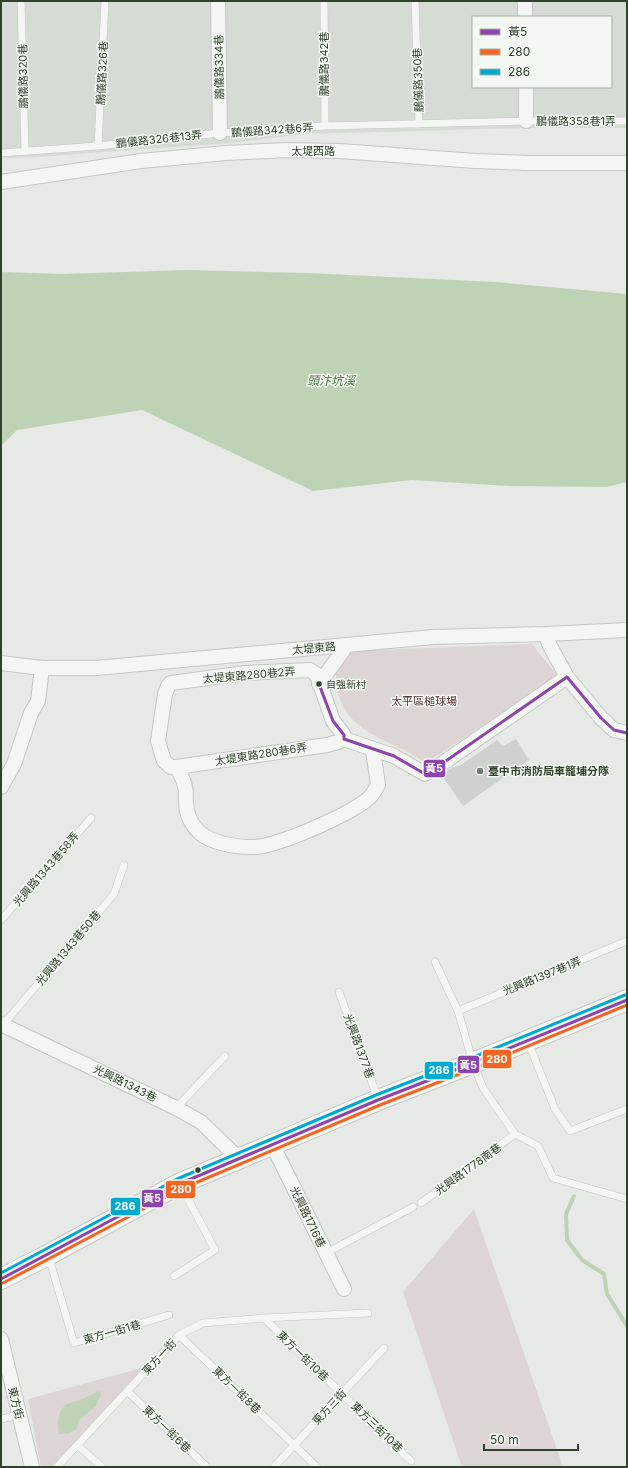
<svg xmlns="http://www.w3.org/2000/svg" width="628" height="1468" viewBox="0 0 628 1468" font-family="Inter,'Noto Sans TC',sans-serif">
  <style>
    .built { fill: #d5dcd4; fill-rule: evenodd }
    .green { fill: #dcd5d4 }
    .water { fill: #bed3b5 }
    .lines { fill: none; stroke-linecap: round; stroke-linejoin: round }
    .stream { stroke: #bed3b5; stroke-width: 4 }
    .building { fill: #ced1cd }
    .service-casing { stroke: #c4c7c3; stroke-width: 8 }
    .minor-casing { stroke: #c4c7c3; stroke-width: 16 }
    .secondary-casing { stroke: #c4c7c3; stroke-width: 22 }
    .service { stroke: #f4f6f4; stroke-width: 7 }
    .minor { stroke: #f4f6f4; stroke-width: 14 }
    .secondary { stroke: #f7f8f7; stroke-width: 20 }
    .bus-1-casing { stroke: #f4f8f3; stroke-width: 6 }
    .bus-2-casing { stroke: #f4f8f3; stroke-width: 6 }
    .bus-3-casing { stroke: #f4f8f3; stroke-width: 6 }
    .bus-1 { stroke: #8e44ad; stroke-width: 3 }
    .bus-2 { stroke: #f26522; stroke-width: 3 }
    .bus-3 { stroke: #00a9ce; stroke-width: 3 }
    .bus-dot { fill: #30422c; stroke: #f4f8f3; stroke-width: 1.5 }
    .poi-dot { fill: #707c6d; stroke: #f4f8f3; stroke-width: 1.5 }
    .labels { text-anchor: middle; stroke-width: 3; stroke-linejoin: round; paint-order: stroke }
    .bus-label { font-size: 10px; fill: #30422c; stroke: #f4f8f3; text-anchor: start }
    .street-label { font-size: 11px; fill: #30422c; stroke: #f4f8f3 }
    .park-label { font-size: 11px; fill: #5e3a3a; stroke: #f4f8f3 }
    .poi-label { font-size: 11px; font-weight: bold; fill: #30422c; stroke: #f4f8f3; text-anchor: start }
    .water-label { font-size: 12px; font-style: italic; fill: #487537; stroke: #f4f8f3 }
    .line-badge { stroke: #f4f8f3; stroke-width: 1.5 }
    .badge-label { font-size: 11px; text-anchor: middle; font-weight: bold; fill: #fff }
  </style>
  <rect width="100%" height="100%" fill="#e6e9e5"/>
  <path class="built" d="M1 1H627V128H523L306 134 232 143 145 149 38 157 1 158ZM473 17H611V87H473Z"/>
  <path class="green" d="M532 644 558 676 426 763C389 737 345 736 336 684 335 676 338 667 339 659L350 651Z
    M474 1209 563 1467H462L403 1292Z
    M149 1366 151 1371 51 1467H41L28 1399Z"/>
  <path class="water" d="M188 270 307 273 495 282 627 294V482L607 487 509 486 412 480 313 491 142 410 17 430 1 446V272L62 274Z
    M99 1391 101 1394 96 1406 79 1420 77 1429 67 1434H59C57 1423 57 1409 69 1403 72 1402 75 1402 78 1401 85 1398 92 1394 99 1391Z"/>
  <g class="lines">
    <path class="stream" d="M574 1196 566 1214 567 1240 582 1260 604 1274 607 1294 627 1326"/>
  </g>
  <path class="building" d="M516 739 529 760 463 806 441 774 452 768 461 765 497 740 503 746Z"/>
  <g class="lines">
    <g class="service-casing">
      <path id="service" d="M21 1 25 151
        M324 1 325 126
        M415 1 419 124
        M98 146 105 1
        M1 153 98 146 220 133 325 126 526 121H627
        M1 920 91 818
        M435 962 458 1011 473 1063 483 1088 515 1134 538 1146 553 1178 627 1199
        M339 992 378 1099
        M458 1011 627 941
        M3 1025 114 894 124 865
        M528 1042 555 1109 570 1131 627 1109
        M176 1108 225 1056
        M421 1203 515 1134
        M326 1253 413 1207
        M47 1257 50 1261 74 1343 169 1315
        M174 1276 215 1250 180 1184
        M264 1318 411 1461
        M179 1335 317 1467
        M127 1391 207 1467
        M1 1419 19 1415
        M77 1445 102 1467
        M57 1467 179 1335 203 1323 264 1318 368 1313
        M274 1467 384 1348"/>
    </g>
    <g class="minor-casing">
      <path id="minor" d="M218 1 220 133
        M525 1V17
        M526 87V121
        M1 182 141 161 226 153 287 150 340 151 475 161 528 163H627
        M546 634 549 644 567 677 601 718 614 730 627 733
        M1 663 42 668H96L433 637 546 634 627 630
        M319 684 347 645
        M344 739 338 742 327 745 177 767H171L164 761 158 741 165 694 168 686 171 683 245 673 310 670 317 675 333 721 344 735V739L394 756 425 774 440 765 567 677
        M177 767C180 774 184 780 185 787 187 792 185 797 186 802 186 813 191 824 199 832 213 845 245 849 263 846 290 840 349 815 369 798 373 795 375 789 378 785L373 750
        M1 787 14 764 31 713 38 701 42 668
        M1 1024 176 1108 201 1122 238 1158
        M272 1144 344 1289
        M1 1339 32 1467"/>
    </g>
    <g class="secondary-casing">
      <path id="secondary" d="M1 1279 46 1256 179 1184 378 1100 473 1063 627 1000"/>
    </g>
    <use href="#service" class="service"/>
    <use href="#minor" class="minor"/>
    <use href="#secondary" class="secondary"/>
    <g class="bus-1-casing">
      <path id="bus-1" d="M567 677 601 718 614 730 627 733
        M319 684 333 721 344 735V739L394 756 425 774 440 765 567 677
        M1 1279 179 1184 378 1100 473 1063 627 1000"/>
    </g>
    <g class="bus-2-casing">
      <path id="bus-2" d="M3 1283 181 1189 380 1105 475 1068 627 1005"/>
    </g>
    <g class="bus-3-casing">
      <path id="bus-3" d="M1 1273 177 1179 376 1095 471 1058 625 995"/>
    </g>
    <use href="#bus-1" class="bus-1"/>
    <use href="#bus-2" class="bus-2"/>
    <use href="#bus-3" class="bus-3"/>
  </g>
  <g class="bus-dot">
    <circle cx="319" cy="684" r="3.5"/>
    <circle cx="198" cy="1170" r="3.5"/>
  </g>
  <circle class="poi-dot" cx="480" cy="771" r="4"/>
  <g class="labels">
    <g class="bus-label">
      <text x="326" y="688">自強新村</text>
    </g>
    <g class="street-label">
      <text transform="translate(324 64) rotate(-90)" y="4">鵬儀路342巷</text>
      <text transform="translate(219 67) rotate(-91)" y="4">鵬儀路334巷</text>
      <text transform="translate(102 73) rotate(-87)" y="4">鵬儀路326巷</text>
      <text transform="translate(23 76) rotate(-91)" y="4">鵬儀路320巷</text>
      <text transform="translate(418 80) rotate(-92)" y="4">鵬儀路350巷</text>
      <text x="576" y="125">鵬儀路358巷1弄</text>
      <text transform="translate(272 130) rotate(-4)" y="4">鵬儀路342巷6弄</text>
      <text transform="translate(159 139) rotate(-6)" y="4">鵬儀路326巷13弄</text>
      <text x="313" y="155">太堤西路</text>
      <text transform="translate(314 648) rotate(-5)" y="4">太堤東路</text>
      <text transform="translate(249 675) rotate(-5)" y="4">太堤東路280巷2弄</text>
      <text transform="translate(261 754) rotate(-9)" y="4">太堤東路280巷6弄</text>
      <text transform="translate(46 869) rotate(-49)" y="4">光興路1343巷58弄</text>
      <text transform="translate(68 948) rotate(-50)" y="4">光興路1343巷50巷</text>
      <text transform="translate(542 976) rotate(-22)" y="4">光興路1397巷1弄</text>
      <text transform="translate(359 1046) rotate(70)" y="4">光興路1377巷</text>
      <text transform="translate(125 1083) rotate(26)" y="4">光興路1343巷</text>
      <text transform="translate(468 1169) rotate(-36)" y="4">光興路1778南巷</text>
      <text transform="translate(308 1217) rotate(64)" y="4">光興路1716巷</text>
      <text transform="translate(112 1332) rotate(-16)" y="4">東方一街1巷</text>
      <text transform="translate(303 1356) rotate(44)" y="4">東方一街10巷</text>
      <text transform="translate(159 1357) rotate(-47)" y="4">東方一街</text>
      <text transform="translate(237 1390) rotate(44)" y="4">東方一街8巷</text>
      <text transform="translate(16 1403) rotate(76)" y="4">東方街</text>
      <text transform="translate(329 1407) rotate(-47)" y="4">東方三街</text>
      <text transform="translate(377 1427) rotate(44)" y="4">東方三街10巷</text>
      <text transform="translate(167 1429) rotate(44)" y="4">東方一街6巷</text>
    </g>
    <g class="park-label">
      <text x="424" y="705">太平區槌球場</text>
    </g>
    <g class="poi-label">
      <text x="488" y="775">臺中市消防局車籠埔分隊</text>
    </g>
    <g class="water-label">
      <text x="331" y="385">頭汴坑溪</text>
    </g>
  </g>
  <g class="line-badge">
    <rect x="423" y="759" width="23" height="19" rx="4" fill="#8e44ad"/>
    <rect x="482" y="1049" width="30" height="20" rx="4" fill="#f26522"/>
    <rect x="457" y="1055" width="23" height="19" rx="4" fill="#8e44ad"/>
    <rect x="424" y="1061" width="30" height="19" rx="4" fill="#00a9ce"/>
    <rect x="165" y="1180" width="31" height="19" rx="4" fill="#f26522"/>
    <rect x="141" y="1189" width="23" height="19" rx="4" fill="#8e44ad"/>
    <rect x="110" y="1197" width="31" height="19" rx="4" fill="#00a9ce"/>
  </g>
  <g class="badge-label">
    <text x="434" y="772">黃5</text>
    <text x="497" y="1063">280</text>
    <text x="468" y="1069">黃5</text>
    <text x="439" y="1074">286</text>
    <text x="181" y="1193">280</text>
    <text x="152" y="1202">黃5</text>
    <text x="125" y="1210">286</text>
  </g>
  <rect width="628" height="1468" fill="none" stroke="#30422c" stroke-width="4"/>
  <rect x="472" y="16" width="140" height="72" fill="#f4f8f3" stroke="#a6afa3"/>
  <rect x="480" y="29" width="20" height="6" fill="#8e44ad" stroke="#a6afa3"/>
  <text x="508" y="36" font-size="12" fill="#30422c">黃5</text>
  <rect x="480" y="49" width="20" height="6" fill="#f26522" stroke="#a6afa3"/>
  <text x="508" y="56" font-size="12" fill="#30422c">280</text>
  <rect x="480" y="69" width="20" height="6" fill="#00a9ce" stroke="#a6afa3"/>
  <text x="508" y="76" font-size="12" fill="#30422c">286</text>
  <path d="M484 1444v6h94v-6" fill="none" stroke="#30422c" stroke-width="2"/>
  <text x="490" y="1444" font-size="12" fill="#30422c" stroke="#f4f8f3" stroke-width="3" paint-order="stroke">50 m</text>
</svg>
